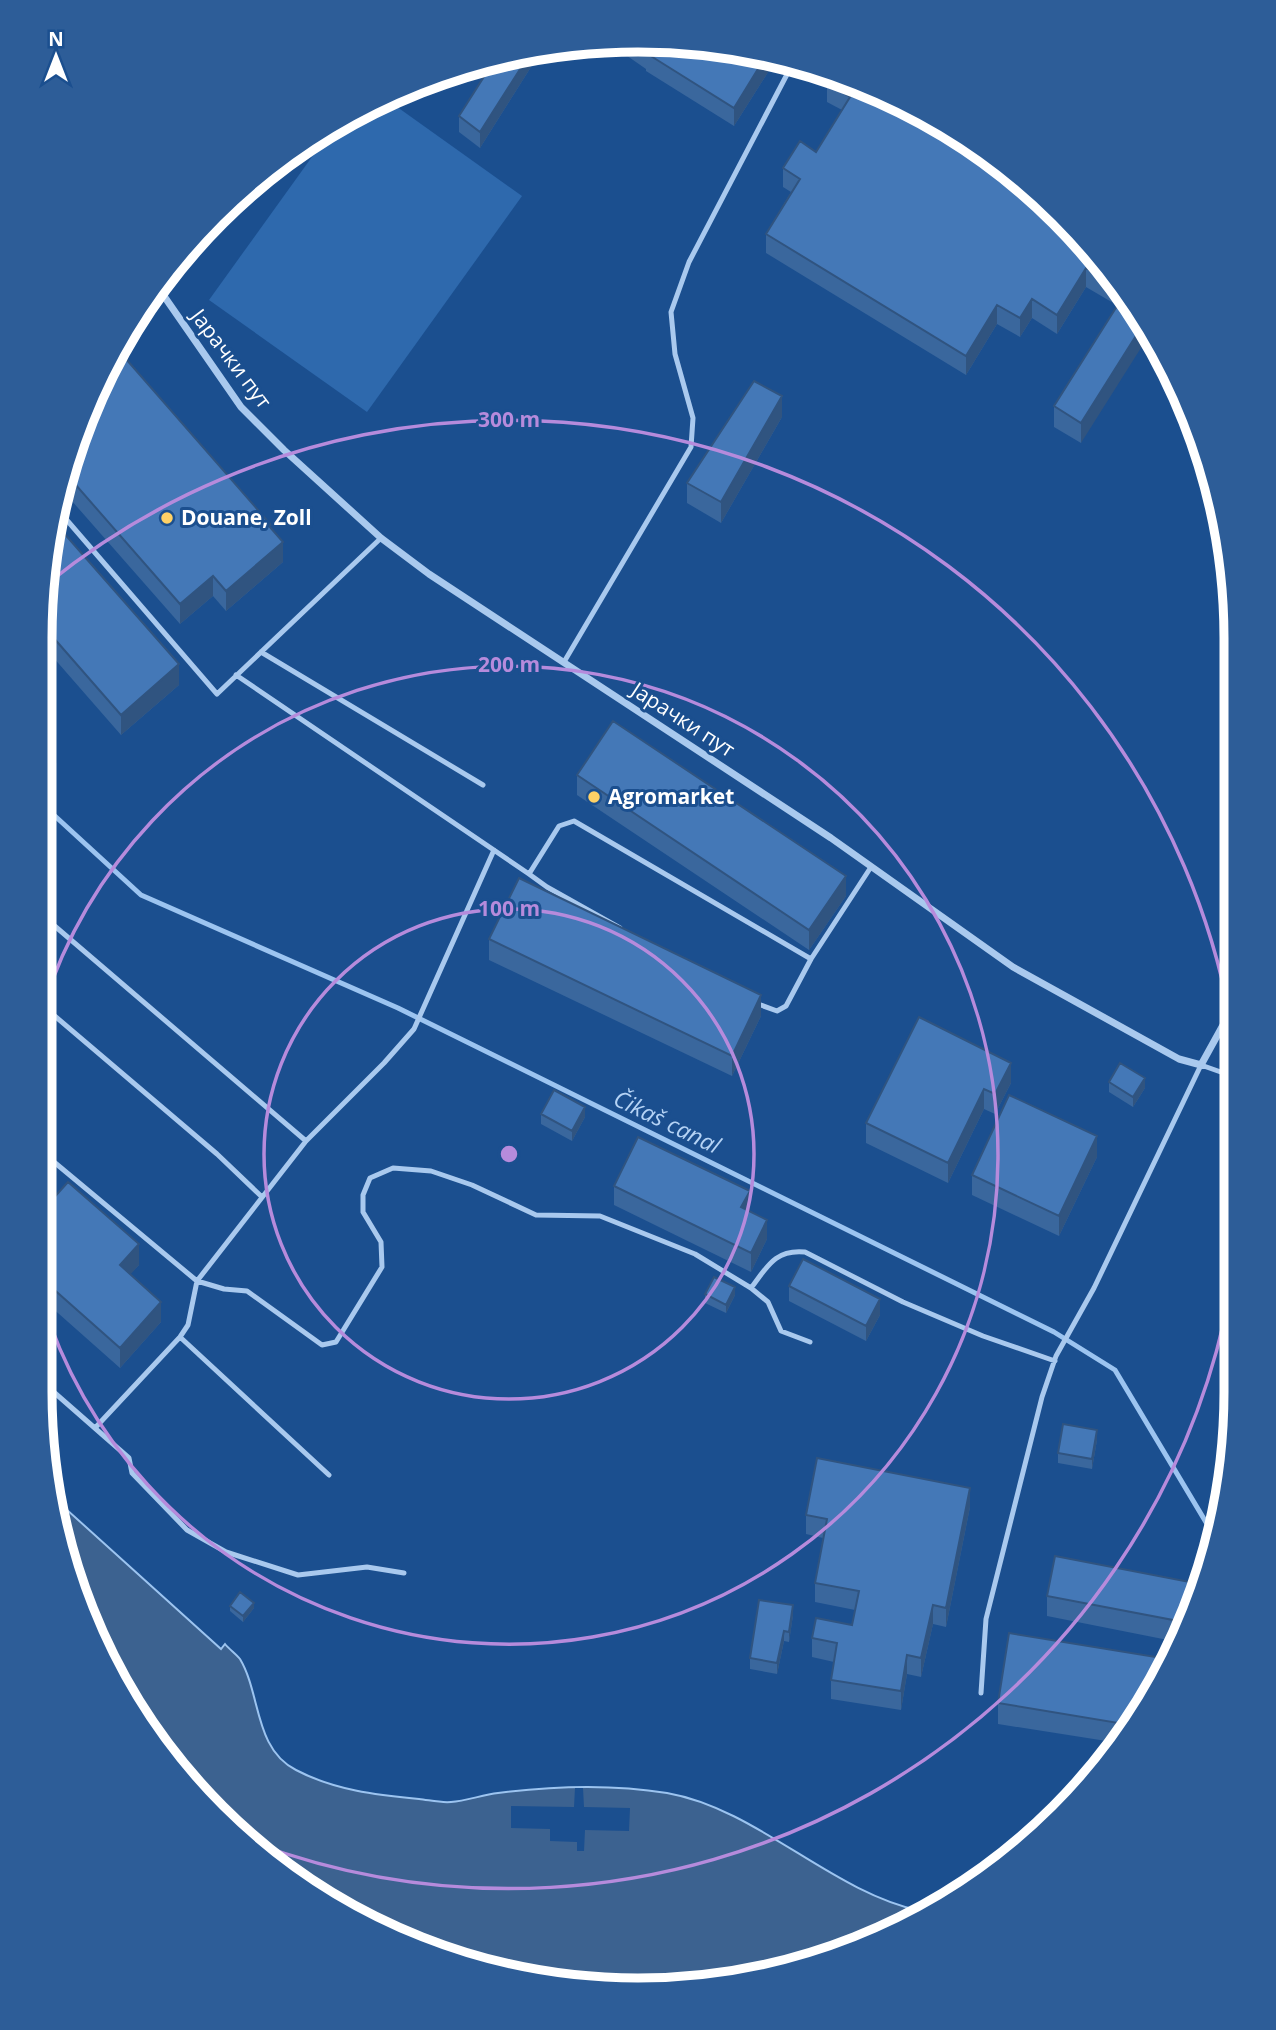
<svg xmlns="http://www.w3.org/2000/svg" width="1276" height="2030" viewBox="0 0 1276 2030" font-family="'Open Sans',sans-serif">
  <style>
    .green { fill: #2e69ad }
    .water { fill: #3c6290; stroke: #9cc4f0; stroke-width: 2 }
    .pier { fill: #1b4f8f }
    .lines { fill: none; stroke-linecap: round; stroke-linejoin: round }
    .stream { stroke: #9cc4f0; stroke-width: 5 }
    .path { stroke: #a9c9ee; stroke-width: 2.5; stroke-dasharray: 3.5 5; stroke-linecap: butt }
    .service { stroke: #a9c9ee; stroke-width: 5 }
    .minor { stroke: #a9c9ee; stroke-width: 7 }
    .wall { fill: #3a679d }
    .shaded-wall { fill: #305480 }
    .building { fill: #4478b7; stroke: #305480; stroke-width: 2 }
    .ring { fill: none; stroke: #b68bdc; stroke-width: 3.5 }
    .poi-dot { fill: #ffd166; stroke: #1b4f8f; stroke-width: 2.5 }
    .labels { text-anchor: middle; stroke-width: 6; stroke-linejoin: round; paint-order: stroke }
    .street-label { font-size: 21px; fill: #fff; stroke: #1b4f8f }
    .poi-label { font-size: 21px; font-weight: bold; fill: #fff; stroke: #1b4f8f; text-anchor: start }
    .water-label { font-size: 23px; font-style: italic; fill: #b5d3f5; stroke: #1b4f8f }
    .rim { fill: none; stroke: #fff; stroke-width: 9 }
    .centre { fill: #b68bdc; stroke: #1b4f8f; stroke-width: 3.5 }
    .ring-label { font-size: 21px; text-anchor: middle; font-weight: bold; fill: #b68bdc; stroke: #1b4f8f; stroke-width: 6; stroke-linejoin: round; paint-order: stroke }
  </style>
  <rect width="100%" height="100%" fill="#1b4f8f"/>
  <path class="green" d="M386 99 522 196 367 412 209 300 337 122Z"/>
  <path class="water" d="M59 1505 66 1509 221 1649 225 1644C229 1649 236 1654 240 1659 261 1694 254 1749 296 1770 334 1790 376 1795 419 1799 429 1800 440 1803 451 1802 466 1801 482 1795 498 1793 553 1786 612 1784 667 1793 758 1809 831 1892 921 1911L793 1969 599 1988 445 1958 274 1866 141 1724 72 1584Z"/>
  <path class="pier" d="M575 1788H583L584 1807 630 1808 629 1831 585 1830 584 1851H577V1842L550 1841V1829L511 1828V1806L574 1807Z"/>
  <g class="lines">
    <path class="stream" d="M44 806 141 895 398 1008 1054 1332 1115 1370 1213 1534"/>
    <path class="path" d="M164 279 188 248"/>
    <path class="service" d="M59 511 217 694 381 538
      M261 652 483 785
      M564 662 691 447 693 418 675 354 671 312 689 262 794 61
      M236 675 529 874 559 826 574 821 811 959 871 867
      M529 874 547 887 620 928
      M43 916 306 1141
      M758 1004 777 1011 786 1006 811 959
      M43 1006 217 1154 262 1197
      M42 1152 197 1281 224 1289 247 1291 322 1345 336 1342 382 1267 381 1242 363 1212V1195L370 1178 393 1168 431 1171 472 1185 536 1215 600 1216 695 1254 751 1288 768 1302 781 1331 810 1342
      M42 1167 49 1158
      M751 1288C767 1267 775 1249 805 1252L903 1302 983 1336 1055 1361
      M41 1330C56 1344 50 1365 43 1383
      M180 1337 329 1475
      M40 1380 129 1458 132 1473 187 1530 226 1552 298 1575 367 1567 404 1573
      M95 1428 180 1337 188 1325 197 1281 306 1141 384 1063 414 1029 494 850
      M981 1693 986 1619 1042 1397 1056 1356 1094 1288 1201 1065 1232 1076"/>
    <path class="minor" d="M157 286 241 407 284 450 381 538 429 574 831 838 1013 967 1179 1059 1201 1065 1233 1007"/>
  </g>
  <path class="wall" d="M677 42 777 58 734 126 646 71V69L610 44Z
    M531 67 480 148 459 132V116Z
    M827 83 1088 244 1122 292 1115 304 1086 287 1057 334 1032 318 1020 337 997 324 966 375 766 253V234L791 192 783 187V168L816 152 842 110 827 102Z
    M1124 295 1081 443 1054 427V406Z
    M86 409 271 528 283 562 226 611 213 596 180 624 64 492Z
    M782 417 721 523 687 503V483Z
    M45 560 179 685 121 735 45 648Z
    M577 775 846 896 809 950 577 795Z
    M489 939 761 1016 732 1076 489 960Z
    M919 1017 1011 1083 995 1114 984 1109 948 1183 866 1143V1123Z
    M1109 1082 1145 1088 1133 1107 1109 1092Z
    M541 1114 585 1117 572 1141 541 1124Z
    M1097 1157 1059 1236 972 1195V1175Z
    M614 1186 749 1211 767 1239 751 1272 614 1205Z
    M41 1212 139 1265 130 1274 161 1322 120 1368 41 1298Z
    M789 1286 880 1315 866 1341 789 1301Z
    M705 1294 735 1295 726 1313 705 1303Z
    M1097 1440 1092 1469 1058 1463V1453Z
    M970 1507 946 1627 933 1624 921 1677 907 1674 901 1710 831 1699V1680L834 1662 812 1657V1638L852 1625 855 1610 815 1602V1583L823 1538 806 1534V1515Z
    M1047 1596 1190 1620 1178 1642 1047 1616Z
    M230 1606 254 1608 243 1622 230 1611Z
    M793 1615 789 1642 784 1641 777 1674 750 1669V1658Z
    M1168 1659 1119 1743 998 1724V1703Z"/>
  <path class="shaded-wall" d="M531 52V67L480 148V132Z
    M766 56 777 58 734 126V108Z
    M1086 268V287L1057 334V315Z
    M1116 284 1122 292 1115 304V285Z
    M1032 299V318L1020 337V318Z
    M997 305V324L966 375V356Z
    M1144 323 1151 332 1081 443V423Z
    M782 396V417L721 523V502Z
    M283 542V562L226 611V591Z
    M213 576V596L180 624V604Z
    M179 664V685L121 735V715Z
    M846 876V896L809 950V930Z
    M761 995V1016L732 1076V1056Z
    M1011 1063V1083L995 1114V1094Z
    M1145 1078V1088L1133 1107V1097Z
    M984 1089V1109L948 1183V1163Z
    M585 1107V1117L572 1141V1131Z
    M1097 1136V1157L1059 1236V1216Z
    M750 1191V1210L741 1227V1207Z
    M767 1220V1239L751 1272V1253Z
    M139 1244V1265L120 1286V1265Z
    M735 1287V1295L726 1313V1305Z
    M880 1299V1315L866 1341V1326Z
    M161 1302V1322L120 1368V1348Z
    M1097 1430V1440L1092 1469V1459Z
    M970 1488V1507L946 1627V1608Z
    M254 1603V1608L243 1622V1616Z
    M793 1605V1615L789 1642V1632Z
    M933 1605V1624L921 1677V1658Z
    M784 1631V1641L777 1674V1663Z
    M907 1655V1674L901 1710V1691Z"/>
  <path class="building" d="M677 42 766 56 734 108 646 53 647 51 636 43Z
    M531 52 480 132 459 116 494 61Z
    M832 75 903 102 1002 164 1088 244 1116 284 1115 285 1086 268 1057 315 1032 299 1020 318 997 305 966 356 766 234 800 179 783 168 800 141 816 152 850 97 827 83Z
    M1124 295 1144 323 1081 423 1054 406Z
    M119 351 271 525 269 526 283 542 226 591 213 576 180 604 68 476 86 409Z
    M754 381 782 396 721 502 687 483Z
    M55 523 179 664 121 715 45 628V560Z
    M613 721 846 876 809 930 577 775Z
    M519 878 761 995 732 1056 489 939Z
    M919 1017 1011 1063 995 1094 984 1089 948 1163 866 1123Z
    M1120 1063 1145 1078 1133 1097 1109 1082Z
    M554 1090 585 1107 572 1131 541 1114Z
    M1009 1095 1097 1136 1059 1216 972 1175Z
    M638 1137 750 1191 741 1207 767 1220 751 1253 614 1186Z
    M68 1182 139 1244 120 1265 161 1302 120 1348 41 1278V1212Z
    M803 1259 880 1299 866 1326 789 1286Z
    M714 1277 735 1287 726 1305 705 1294Z
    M1063 1424 1097 1430 1092 1459 1058 1453Z
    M817 1458 970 1488 946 1608 933 1605 921 1658 907 1655 901 1691 831 1680 837 1643 812 1638 816 1618 852 1625 859 1591 815 1583 827 1519 806 1515Z
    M1055 1556 1200 1584 1190 1620 1189 1623 1047 1596Z
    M240 1592 254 1603 243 1616 230 1606Z
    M759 1600 793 1605 789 1632 784 1631 777 1663 750 1658Z
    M1009 1633 1168 1659 1130 1725 998 1703Z"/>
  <g class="ring">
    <circle cx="509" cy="1154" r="245"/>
    <path d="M43 1007A489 489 0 1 1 41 1297"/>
    <path d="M1231 1288A734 734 0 0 1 252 1842M47 584A734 734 0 0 1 1232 1027"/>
  </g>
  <g class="poi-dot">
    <circle cx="167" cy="518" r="7"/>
    <circle cx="594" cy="797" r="7"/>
  </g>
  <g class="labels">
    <g class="street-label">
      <text transform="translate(231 359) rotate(53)" y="7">Јарачки пут</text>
      <text transform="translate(683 720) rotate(33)" y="7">Јарачки пут</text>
    </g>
    <g class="poi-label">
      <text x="181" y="525">Douane, Zoll</text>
      <text x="608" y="804">Agromarket</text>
    </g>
    <g class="water-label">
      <text transform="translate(667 1122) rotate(26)" y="8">Čikaš canal</text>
    </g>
  </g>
  <path d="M0 0H1276V2030H0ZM638 52H638A586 586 0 0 1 1224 638V1392A586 586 0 0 1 638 1978H638A586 586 0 0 1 52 1392V638A586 586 0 0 1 638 52Z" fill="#2d5d98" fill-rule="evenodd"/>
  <path class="rim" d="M638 52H638A586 586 0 0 1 1224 638V1392A586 586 0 0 1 638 1978H638A586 586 0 0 1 52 1392V638A586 586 0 0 1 638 52Z"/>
  <circle cx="509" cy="1154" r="10" class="centre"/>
  <g class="ring-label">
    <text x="509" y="427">300 m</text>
    <text x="509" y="672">200 m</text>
    <text x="509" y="916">100 m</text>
  </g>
  <g transform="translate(56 56)" stroke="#1b4f8f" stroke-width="5" paint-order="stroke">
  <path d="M0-5L12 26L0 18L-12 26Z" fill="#ffffff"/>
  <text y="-10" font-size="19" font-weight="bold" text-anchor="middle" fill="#ffffff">N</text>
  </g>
</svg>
